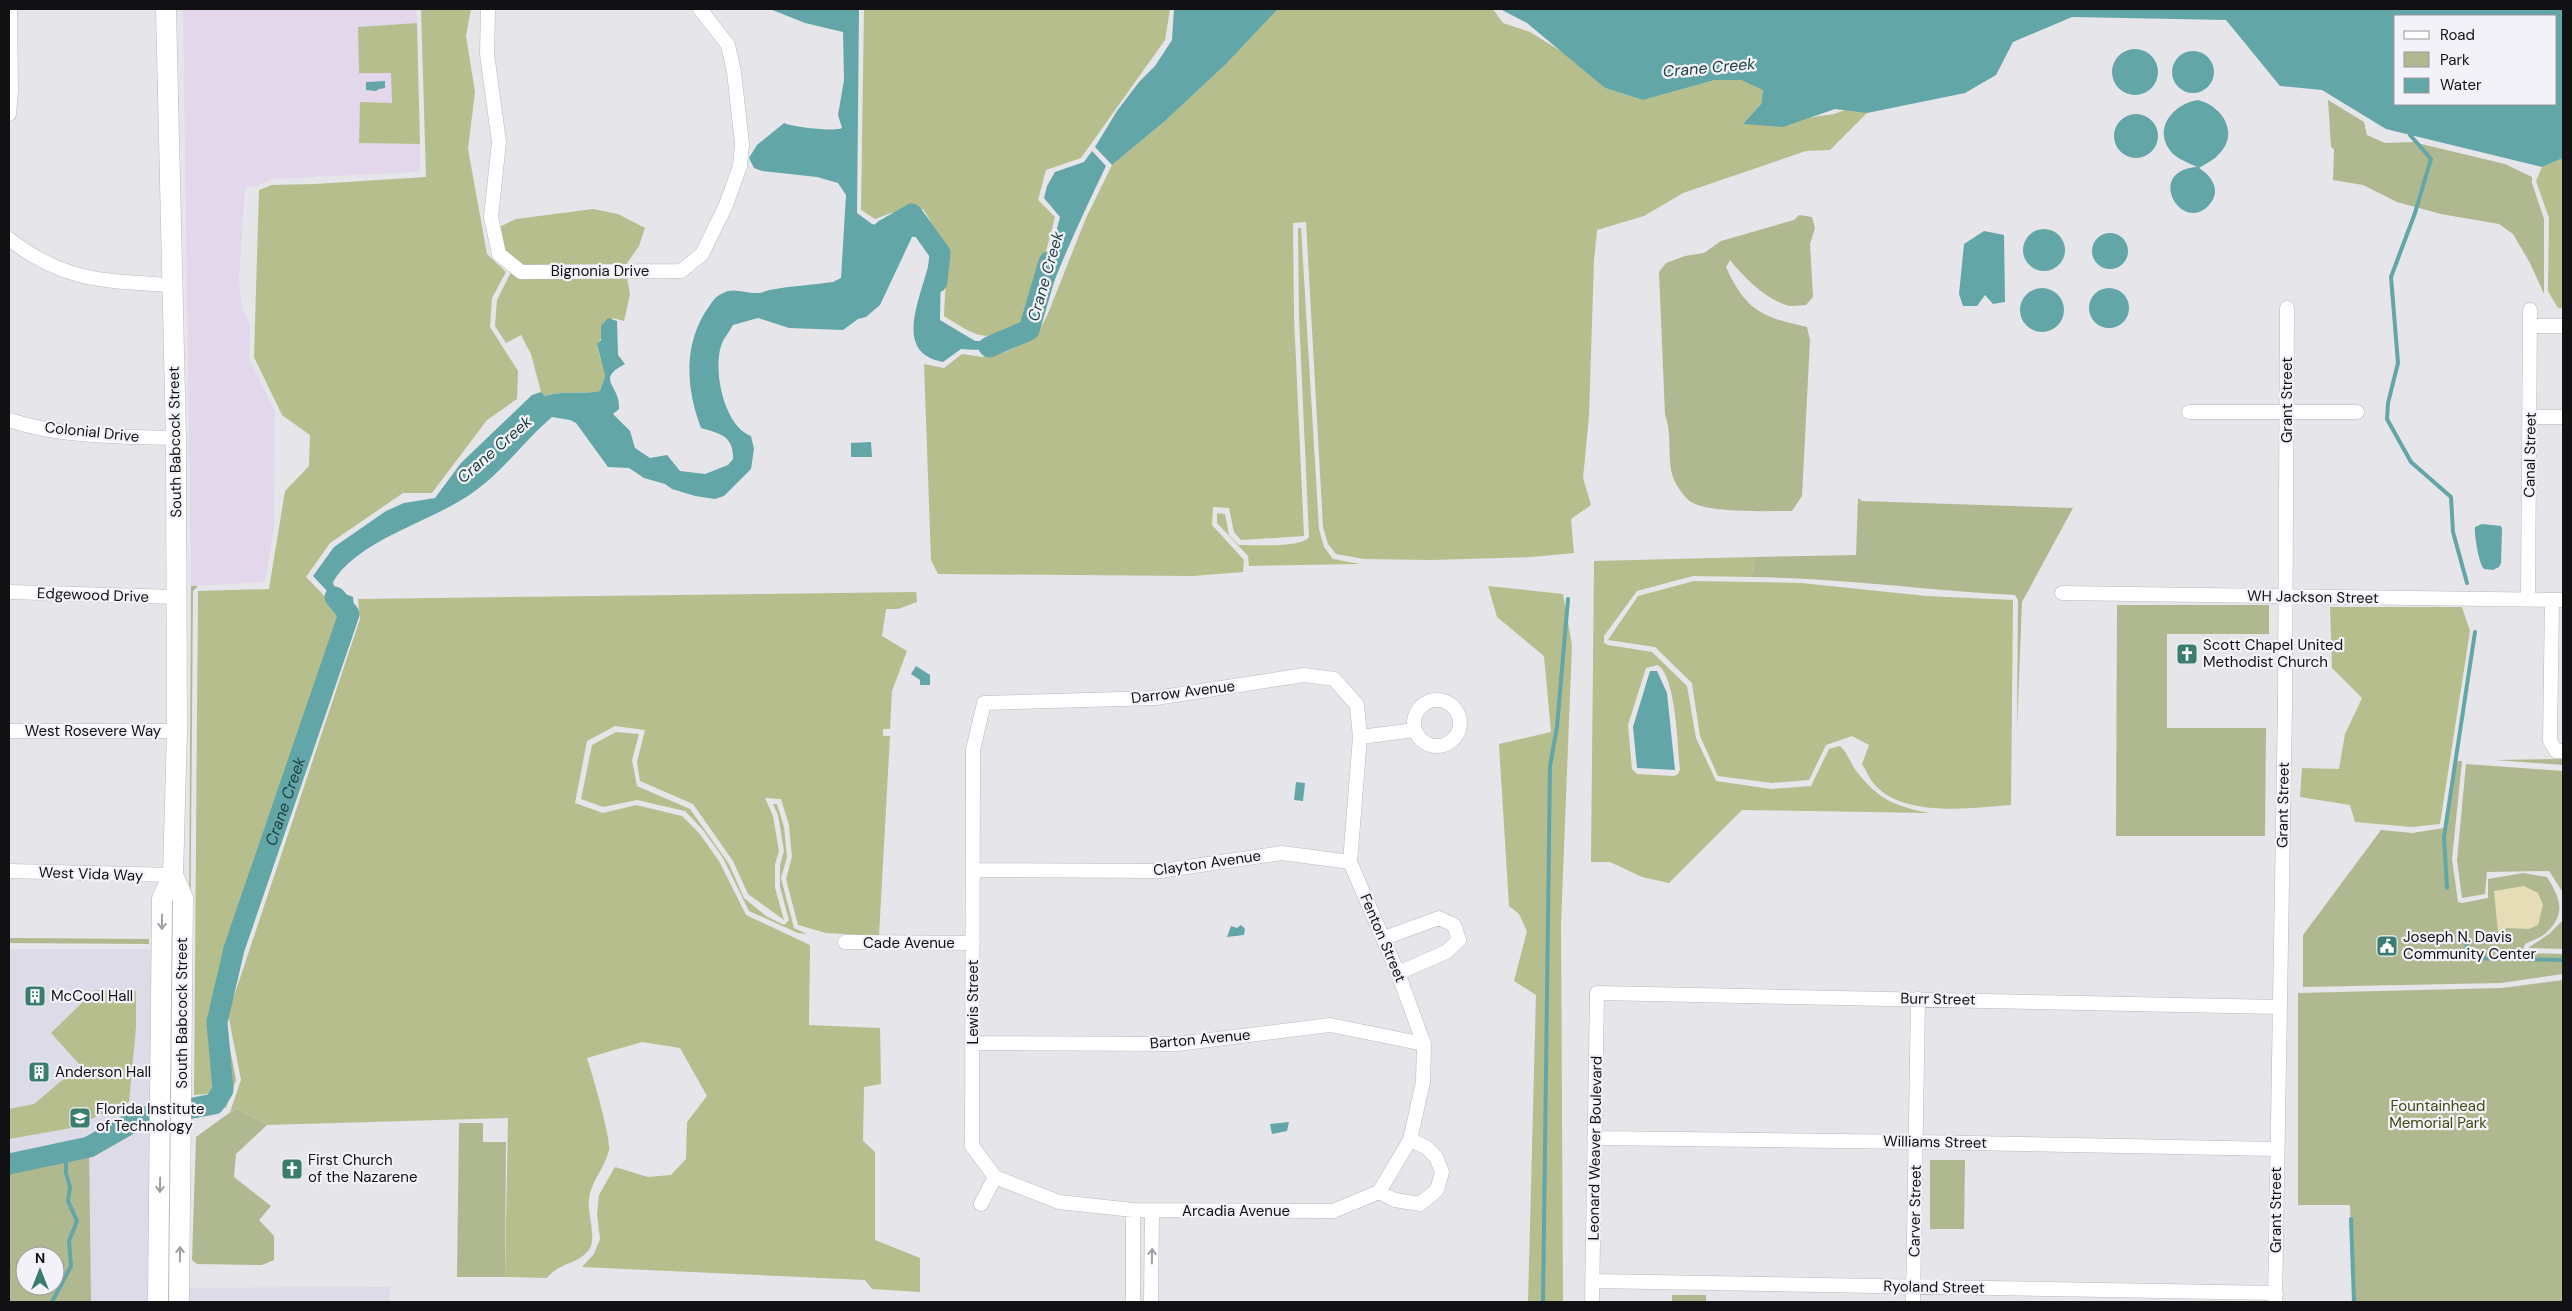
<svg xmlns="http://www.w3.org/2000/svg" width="2572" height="1311" viewBox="0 0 2572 1311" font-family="'DM Sans',sans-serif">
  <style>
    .commercial { fill: #e3d7eb }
    .built { fill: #dddbe8; fill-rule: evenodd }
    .green { fill: #b0b890; fill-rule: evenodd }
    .forest { fill: #b5be8c; fill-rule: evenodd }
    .sand { fill: #e6ddb7 }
    .water { fill: #63a6a7; fill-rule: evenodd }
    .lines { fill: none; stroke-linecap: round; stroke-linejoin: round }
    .stream { stroke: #63a6a7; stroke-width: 4 }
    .river { stroke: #63a6a7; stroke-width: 21 }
    .minor-casing { stroke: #bab9be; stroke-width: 15 }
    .secondary-casing { stroke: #bab9be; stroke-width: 21 }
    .minor { stroke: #fff; stroke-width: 14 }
    .secondary { stroke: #fff; stroke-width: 20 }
    .oneway { stroke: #a0a0a1 }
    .labels { text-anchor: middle; stroke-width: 4.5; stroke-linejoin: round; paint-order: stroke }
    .street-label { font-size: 15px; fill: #111113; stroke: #f3f2f8 }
    .poi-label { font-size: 15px; fill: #111113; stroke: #f3f2f8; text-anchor: start }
    .park-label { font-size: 15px; fill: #434a10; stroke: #f3f2f8 }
    .water-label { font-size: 16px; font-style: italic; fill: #1c3e3e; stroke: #f3f2f8 }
  </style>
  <rect width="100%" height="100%" fill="#e6e5ea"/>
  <path class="commercial" d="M183 9H416L417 23 358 27 391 73 392 103 360 102 359 143 420 144V172L272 179 254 187 245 188 239 279 242 308 250 325 249 358 275 412 274 527 265 582 191 586Z"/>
  <path class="built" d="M9 949H151V1094L148 1288 390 1287 389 1302H9ZM25 1256H55V1286H25Z"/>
  <path class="green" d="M2328 100 2364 122 2367 135 2385 143 2413 142 2505 164 2532 177V183L2544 219V294L2530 263 2513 234 2499 224 2441 214 2397 202 2363 185 2333 180 2334 149 2331 147Z
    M1799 215 1812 217 1815 228 1810 244 1813 297 1806 305C1800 305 1792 307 1786 305 1764 298 1744 277 1730 260L1726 267C1746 311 1762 317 1807 327L1810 340 1802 496 1792 511C1771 511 1711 513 1693 503 1685 499 1678 488 1674 480 1666 459 1673 435 1665 415L1659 272 1666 263 1685 256 1704 253 1721 241 1794 220Z
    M1858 498 1862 501 2073 508 2022 602 2017 730 2018 600 2015 595C1927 590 1839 578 1751 577L1755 557 1856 555Z
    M191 586H198L193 591 189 1095 192 1101 209 1100 217 1091 216 1019 221 1011 236 940 346 619 354 621 223 1012 236 1080 226 1108H188Z
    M2117 605H2269V634H2167V728H2266L2265 836H2116Z
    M2563 759V765L2495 760Z
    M2455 761H2462L2452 859 2458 902 2462 903 2488 898V879L2523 873 2547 877C2560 898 2567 913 2546 933 2539 939 2531 940 2525 944L2523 949 2528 953 2563 954V974L2501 983 2303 987V935L2381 830 2412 833 2444 828Z
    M2466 764 2563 771V909L2562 891 2549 871 2487 872 2485 894 2462 898 2457 860Z
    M2563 920V949L2528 948 2549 934Z
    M9 938 149 939V944L9 943Z
    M2563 980V1302H2354L2350 1205H2298V993L2502 988Z
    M236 1108 267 1125 236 1154 234 1177 271 1206 259 1220 274 1236V1260L262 1265 197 1264 192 1260 196 1137Z
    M459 1123H483V1142H506L505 1277H457Z
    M89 1147 91 1302H9V1164ZM25 1256H55V1286H25Z
    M1930 1160H1965L1964 1229H1930Z
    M1672 1295H1706V1302H1672Z"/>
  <path class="forest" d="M421 9H471L466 36 475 92 468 149 487 254 506 272 492 298 490 327 518 371 517 399 487 420 432 493H403L330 543 306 577 340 612V620L231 938 215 1010 211 1018 212 1090 207 1094 194 1095 198 591 269 589 285 491 309 466 310 435 282 415 254 357 259 190 272 185 315 184 426 177Z
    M864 9H1170L1165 40 1081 158 1046 170 1038 200 1055 217 1027 325C984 341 982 340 944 316 946 268 951 252 923 209L891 213 875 219 861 210Z
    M1278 9H1493L1503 23 1530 32 1567 55 1605 88 1643 100 1715 80H1741L1763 89 1761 104 1744 123 1810 118C1819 115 1826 116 1834 114 1846 110 1854 106 1866 105L1867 113 1830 150 1806 151 1683 193 1644 216 1597 230 1594 260 1589 416 1583 478 1591 505 1571 519 1574 553 1532 557 1432 560 1364 559 1336 554 1328 544 1323 527 1306 222 1293 223 1294 317 1304 536 1241 540 1234 532 1229 508 1213 507 1212 525 1244 560 1243 572 1193 576 938 574 931 560 924 364 944 368 962 354 983 357 1005 352 1035 338 1047 316 1086 218 1112 165 1165 121 1226 64Z
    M417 23 420 144 359 143 360 102 392 103 391 73H359L358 27Z
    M2563 158V308H2558L2548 291 2549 218 2536 181 2542 167Z
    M593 209 618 214 645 228 639 246 625 266 630 294 624 321 613 318 597 345 605 376 600 391C581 395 564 390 545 396L541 392 531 354 521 335 506 343 495 326 497 300 511 272 489 232 516 219Z
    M1298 228H1301L1319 529 1324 547 1333 559 1360 564 1249 566 1248 556 1217 523V513L1225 514 1229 535 1239 545C1253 545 1302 548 1309 537L1299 317Z
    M1755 557 1751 577 1693 576 1637 591 1604 636V643L1608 645 1652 652 1687 686 1696 738 1716 781 1771 789 1811 786 1829 749 1840 746C1848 753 1850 763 1857 772 1879 800 1895 806 1929 813L1742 810 1669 883 1642 877 1610 862H1591L1594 561ZM1657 665C1676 673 1678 750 1680 770L1678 774 1674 776 1637 774 1632 769 1628 725 1646 668Z
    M1694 581 1801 583 1926 596 2013 600 2011 805C1972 808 1903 818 1874 784 1869 778 1866 770 1862 764L1869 745 1852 736 1826 745 1809 780 1772 783 1718 776 1700 736 1692 683 1655 647 1608 640 1638 596Z
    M1488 586 1563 594 1572 645 1561 923 1563 1302H1528L1536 995 1514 981 1527 931 1519 914 1509 906 1499 744 1551 732 1544 656 1497 617Z
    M916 592 917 602 898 609H886L882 636 907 651 892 691 890 729H883V736H890L879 936 826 933 798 925 786 879 792 857 789 825 781 799 765 798 773 816 779 851 775 864V888L784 920 748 894 733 861 693 804 640 781 637 762 645 730 615 726 587 741 575 803 603 813 636 805 682 816 699 833 719 861 746 915 810 945 809 1025 880 1028 881 1084 864 1087 863 1141 875 1152V1240L920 1258V1292L872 1289 865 1280 582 1267 594 1254 600 1239 597 1214 599 1195 615 1167 648 1177 671 1175 686 1159 687 1122 707 1096 680 1048 642 1042 587 1058C592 1073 611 1138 609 1150 605 1168 591 1181 589 1199 587 1214 598 1240 588 1251 576 1265 560 1262 547 1278L505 1277 508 1118 267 1125 236 1108 230 1112 241 1080 228 1014 360 619 358 599Z
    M2330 607H2462L2470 631 2440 824 2411 827 2355 822 2350 805 2300 797 2302 768 2339 769 2345 734 2362 698 2332 668Z
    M616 732 639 734 632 760 637 786 690 809 729 864 744 898 766 916 784 925 789 920 780 887V865L784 851 778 815 773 804H777L784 827 787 857 781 878 794 928 807 934 798 933 749 911 723 858 703 830 685 811 637 800 603 807 581 799 592 745Z
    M95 990 136 991V1027L129 1102 71 1128 9 1139V1109L34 1104 80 1065 51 1033Z"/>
  <path class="sand" d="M2524 886 2538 893 2543 905 2538 925 2529 929 2506 928 2503 934 2498 932 2494 891Z"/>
  <path class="water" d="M770 9H859L857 213 872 224 884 227 897 218 921 215 935 236 941 261 940 320 975 341H1000L1030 330 1060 217 1044 198 1047 186 1055 172 1084 162 1092 151 1106 166C1085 210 1064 254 1047 300 1044 310 1039 328 1031 334 1011 349 984 351 961 349L943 362C882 351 935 276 932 240L927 236 912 237 880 305 866 317 858 319 843 330 789 328 758 318 733 325C730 331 723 339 721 346 713 371 724 426 751 436L754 449 751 469 724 496 715 499 695 496 672 489 665 484 644 478 629 468 608 467 576 423 570 420 552 417C525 440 504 470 475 491 435 521 358 539 333 582 334 592 344 593 353 597L355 618 354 621 346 619 343 608 313 576 334 547 386 511 404 503 435 498 461 463 532 395 541 392 545 396C564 390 581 395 600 391L605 376 597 344 601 340V326L608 318 617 321 618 355 625 364C594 380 621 385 619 409L613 414 630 431 635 448 650 458 667 455 680 471 705 474 728 465 733 459C734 435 718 433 701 428 687 391 683 350 704 314 709 307 713 298 721 294 734 286 745 294 758 293 762 293 765 291 769 290 790 286 812 285 833 282L841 278 846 195 838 183 817 177 762 171 754 168 749 158 757 145 784 123C792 127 834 132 842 128L838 115 844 80 843 32 805 23Z
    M1174 9H1278L1226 64 1165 121 1112 165 1095 147 1117 111 1139 82 1155 66 1172 40Z
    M1500 9H2563V158L2542 167 2386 129 2322 90 2280 86 2226 20 2072 17 2013 42 1996 75 1965 93 1867 113 1835 109 1783 127 1743 124 1761 104 1763 90 1741 80H1715L1643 100 1605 88 1527 23ZM2396 16H2556V104H2396Z
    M2112 72a23 23 0 1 1 46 0a23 23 0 1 1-46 0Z
    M2172 72a21 21 0 1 1 42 0a21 21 0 1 1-42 0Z
    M385 81V88L379 89 376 91 366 90V82Z
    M2198 100C2222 106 2240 133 2219 154 2214 160 2205 164 2199 168 2212 176 2222 191 2209 205 2182 235 2144 171 2197 167 2189 163 2180 160 2173 154 2151 131 2172 104 2198 100Z
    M2114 136a22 22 0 1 1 44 0a22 22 0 1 1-44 0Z
    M2023 250a21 21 0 1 1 42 0a21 21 0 1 1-42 0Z
    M1984 231 2004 235 2005 302 1993 304 1985 295 1977 306H1963L1959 294 1964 244Z
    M2092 251a18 18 0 1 1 36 0a18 18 0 1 1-36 0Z
    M2020 310a22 22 0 1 1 44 0a22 22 0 1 1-44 0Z
    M2089 308a20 20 0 1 1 40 0a20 20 0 1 1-40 0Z
    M871 442 872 457H851V443Z
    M2482 524 2501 526 2502 529 2501 563 2499 567 2493 570 2484 569C2479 565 2474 534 2475 527Z
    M916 666 930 675V685H920V680L911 674Z
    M1650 671H1657L1667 693 1675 770 1637 768 1633 727Z
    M1296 782 1305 783 1303 801 1294 800Z
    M1241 925 1245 929 1244 935 1227 937 1231 926 1237 928Z
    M1289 1122 1287 1131 1272 1134 1270 1124Z"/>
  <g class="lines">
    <path class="stream" d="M2410 135 2431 159 2415 213 2391 277 2398 363 2388 403 2387 419 2411 462 2451 497 2453 532 2467 583
      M2447 888 2444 837 2475 632
      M2466 939 2468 958 2563 960
      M2351 1219 2354 1302
      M52 1302 71 1266 69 1241 77 1221 68 1201 70 1187 66 1173V1163L58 1154
      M1543 1302 1550 766 1557 727 1568 599"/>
    <g class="river">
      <path d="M884 230 912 214 940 253 937 282"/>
      <path d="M989 347 1029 330 1049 262"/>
      <path id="s1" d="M9 1164 89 1147 140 1118 214 1104 223 1090 217 1022 234 949 349 614 335 597"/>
    </g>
    <g class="minor-casing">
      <path id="minor" d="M488 9 487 54 499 142 491 217 499 254 521 272 681 271 702 254 726 205 740 166 742 144 734 72 728 45 700 9
        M9 114 11 91 10 9
        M9 239C64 282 105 281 171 285
        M2530 326H2563
        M2189 412H2357
        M2530 417H2563
        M9 420C61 437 121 437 176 438
        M9 592 177 597
        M2062 593 2563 600
        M2528 599 2530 310
        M2552 600 2550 741 2556 751H2563
        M1304 675 1334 679 1357 705 1360 737 1350 862 1398 973 1424 1044 1423 1082 1410 1140 1379 1192 1333 1211 1133 1210 1059 1202 995 1177 972 1146 973 750 984 703 1156 698Z
        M1414 723a23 23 0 1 1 46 0a23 23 0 1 1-46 0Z
        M9 731H177
        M1360 737 1415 730
        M973 870 1160 871 1282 853 1350 862
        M9 871 173 875
        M1384 938 1439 918 1454 925 1459 940 1446 952 1398 973
        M845 942 973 943
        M974 1043 1177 1044 1330 1025 1424 1044
        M1594 1138 1917 1142 2277 1149
        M1379 1192 1395 1200 1420 1204 1437 1190 1442 1172 1436 1157 1426 1147 1410 1140
        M981 1204 995 1177
        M1593 1281 2276 1293
        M1133 1302V1210
        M1151 1302 1152 1210
        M1592 1302 1597 993 2279 1007
        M1913 1302 1918 999
        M2275 1302 2285 704 2287 308"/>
    </g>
    <g class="secondary-casing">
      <path id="secondary" d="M173 875 183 898 179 1302
        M158 1302 162 899 173 875 177 731 176 438 166 9"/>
    </g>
    <use href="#minor" class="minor"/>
    <use href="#secondary" class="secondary"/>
  </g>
  <defs><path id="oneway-shaft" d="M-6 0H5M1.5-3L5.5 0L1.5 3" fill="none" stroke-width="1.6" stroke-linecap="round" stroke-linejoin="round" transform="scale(1.25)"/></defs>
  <g class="oneway">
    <use href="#oneway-shaft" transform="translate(162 922) rotate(90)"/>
    <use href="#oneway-shaft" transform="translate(160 1185) rotate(91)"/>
    <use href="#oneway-shaft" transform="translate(180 1254) rotate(-89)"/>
    <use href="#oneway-shaft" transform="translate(1152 1256) rotate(-89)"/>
  </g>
  <defs>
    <g id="church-square" transform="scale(1.125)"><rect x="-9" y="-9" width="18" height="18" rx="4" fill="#3a7c6d" stroke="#f3f2f8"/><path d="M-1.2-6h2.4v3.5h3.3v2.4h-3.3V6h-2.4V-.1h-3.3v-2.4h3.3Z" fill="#fff"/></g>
    <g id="civic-square" transform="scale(1.125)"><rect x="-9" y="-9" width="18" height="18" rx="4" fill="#3a7c6d" stroke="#f3f2f8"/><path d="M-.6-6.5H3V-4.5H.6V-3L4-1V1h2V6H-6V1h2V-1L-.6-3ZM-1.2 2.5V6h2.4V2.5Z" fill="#fff"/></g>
    <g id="building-square" transform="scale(1.125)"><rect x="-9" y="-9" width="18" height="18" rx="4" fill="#3a7c6d" stroke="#f3f2f8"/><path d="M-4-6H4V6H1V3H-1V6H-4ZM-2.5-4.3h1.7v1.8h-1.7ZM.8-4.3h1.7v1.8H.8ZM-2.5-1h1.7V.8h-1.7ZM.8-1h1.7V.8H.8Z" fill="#fff"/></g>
    <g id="university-square" transform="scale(1.125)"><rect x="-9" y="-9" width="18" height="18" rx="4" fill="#3a7c6d" stroke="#f3f2f8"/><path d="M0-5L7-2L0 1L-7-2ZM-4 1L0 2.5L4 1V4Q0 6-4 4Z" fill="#fff"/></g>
  </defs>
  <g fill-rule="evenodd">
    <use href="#church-square" x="2187" y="654"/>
    <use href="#civic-square" x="2387" y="946"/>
    <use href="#building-square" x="35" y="996"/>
    <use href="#building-square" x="39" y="1072"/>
    <use href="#university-square" x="80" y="1118"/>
    <use href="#church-square" x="292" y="1169"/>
  </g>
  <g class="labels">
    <g class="street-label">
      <text x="600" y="276">Bignonia Drive</text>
      <text transform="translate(2287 400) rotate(-90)" y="5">Grant Street</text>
      <text transform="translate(92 432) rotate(6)" y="5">Colonial Drive</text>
      <text transform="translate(175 442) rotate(-91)" y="5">South Babcock Street</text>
      <text transform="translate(2530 455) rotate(-89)" y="5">Canal Street</text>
      <text transform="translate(93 595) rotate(2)" y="5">Edgewood Drive</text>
      <text transform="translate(2313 597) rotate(1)" y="5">WH Jackson Street</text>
      <text transform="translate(1183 692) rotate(-7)" y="5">Darrow Avenue</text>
      <text x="93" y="736">West Rosevere Way</text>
      <text transform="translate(2283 805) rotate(-89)" y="5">Grant Street</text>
      <text transform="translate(1207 863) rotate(-8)" y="5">Clayton Avenue</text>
      <text transform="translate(91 874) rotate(2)" y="5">West Vida Way</text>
      <text transform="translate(1383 938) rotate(67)" y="5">Fenton Street</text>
      <text x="909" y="948">Cade Avenue</text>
      <text transform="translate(1938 999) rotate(1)" y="5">Burr Street</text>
      <text transform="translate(973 1002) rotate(-90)" y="5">Lewis Street</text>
      <text transform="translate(182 1013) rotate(-90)" y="5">South Babcock Street</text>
      <text transform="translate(1200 1039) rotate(-5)" y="5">Barton Avenue</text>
      <text transform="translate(1935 1142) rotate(1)" y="5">Williams Street</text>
      <text transform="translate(1595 1148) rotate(-89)" y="5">Leonard Weaver Boulevard</text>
      <text transform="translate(2276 1210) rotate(-90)" y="5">Grant Street</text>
      <text x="1236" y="1216">Arcadia Avenue</text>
      <text transform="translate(1915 1211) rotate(-89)" y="5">Carver Street</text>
      <text transform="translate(1934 1287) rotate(1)" y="5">Ryoland Street</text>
    </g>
    <g class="poi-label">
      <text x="2203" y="650">Scott Chapel United<tspan x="2203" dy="17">Methodist Church</tspan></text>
      <text x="2403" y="942">Joseph N. Davis<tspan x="2403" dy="17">Community Center</tspan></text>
      <text x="51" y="1001">McCool Hall</text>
      <text x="55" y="1077">Anderson Hall</text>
      <text x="96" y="1114">Florida Institute<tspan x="96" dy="17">of Technology</tspan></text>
      <text x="308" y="1165">First Church<tspan x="308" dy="17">of the Nazarene</tspan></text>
    </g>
    <g class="park-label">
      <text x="2438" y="1111">Fountainhead<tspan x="2438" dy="17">Memorial Park</tspan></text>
    </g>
    <g class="water-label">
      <text transform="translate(1709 67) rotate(-5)" y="6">Crane Creek</text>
      <text transform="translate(1045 276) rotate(-74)" y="6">Crane Creek</text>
      <text transform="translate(494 449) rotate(-41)" y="6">Crane Creek</text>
      <text dy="6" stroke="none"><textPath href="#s1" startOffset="532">Crane Creek</textPath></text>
    </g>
  </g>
  <rect width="2572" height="1311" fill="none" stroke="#111113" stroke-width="20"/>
  <rect x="2394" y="15" width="162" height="90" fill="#f3f2f8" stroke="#99989c"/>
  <rect x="2404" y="31" width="25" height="8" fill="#ffffff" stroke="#99989c"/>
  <text x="2440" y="40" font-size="15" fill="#111113">Road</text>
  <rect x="2404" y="52" width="25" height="15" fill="#b0b890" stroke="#99989c"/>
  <text x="2440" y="65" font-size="15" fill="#111113">Park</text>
  <rect x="2404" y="78" width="25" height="15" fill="#63a6a7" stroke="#99989c"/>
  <text x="2440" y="90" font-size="15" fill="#111113">Water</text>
  <g transform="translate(40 1271)"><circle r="24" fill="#f3f2f8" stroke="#99989c"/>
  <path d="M0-4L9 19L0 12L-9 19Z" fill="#3a7c6d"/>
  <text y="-8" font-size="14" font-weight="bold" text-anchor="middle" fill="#111113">N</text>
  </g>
</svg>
